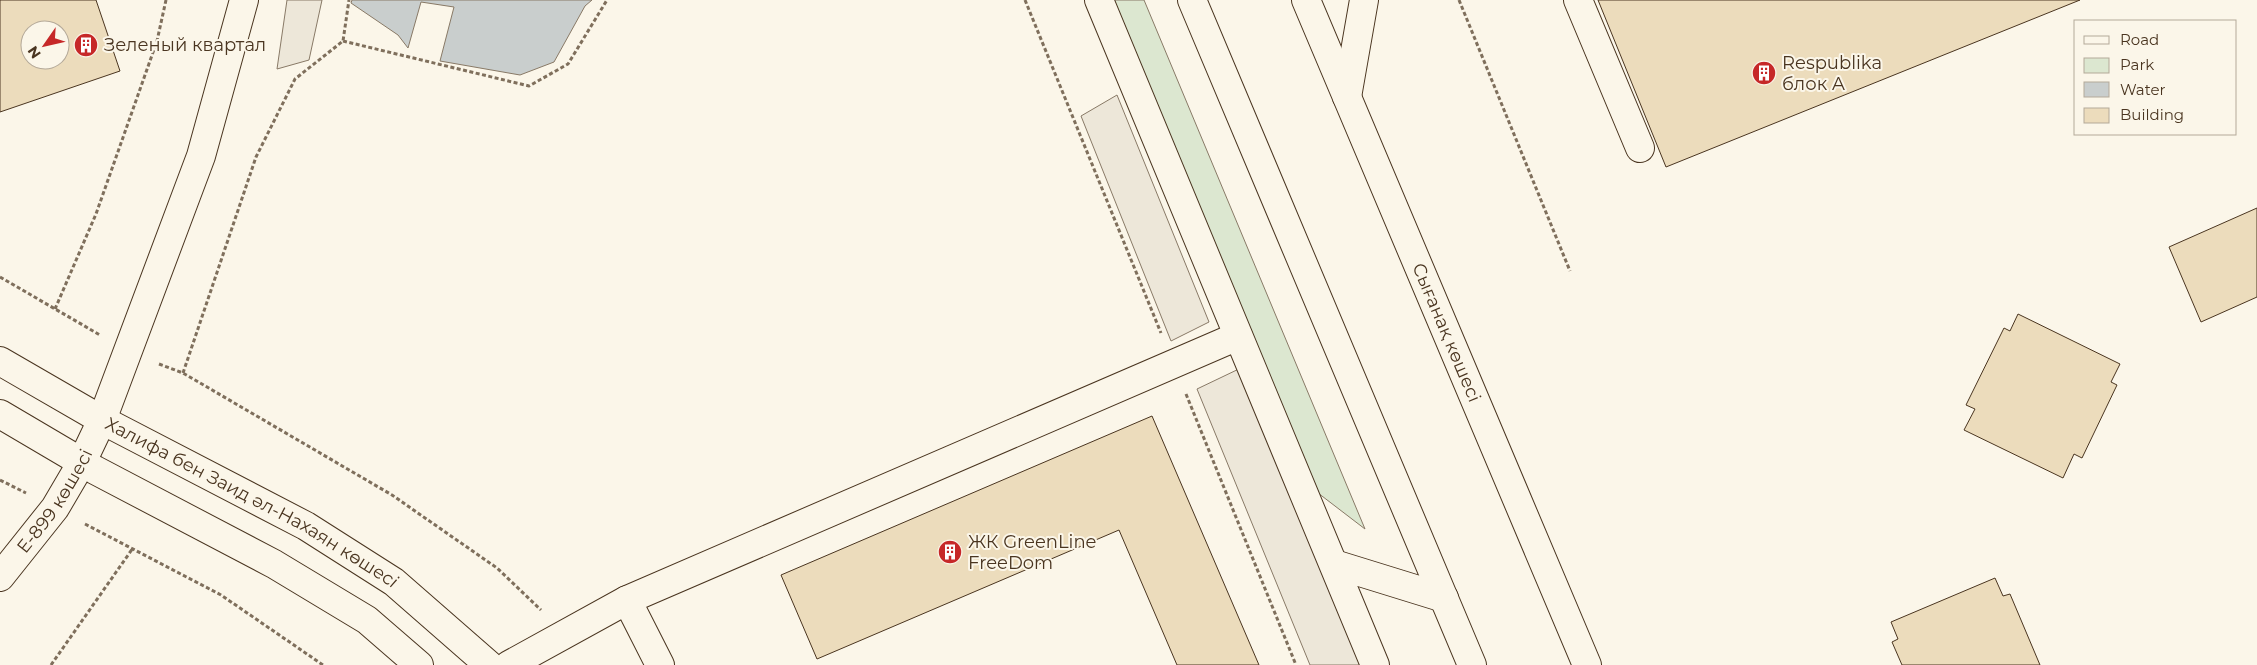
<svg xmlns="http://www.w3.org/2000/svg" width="2257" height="665" viewBox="0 0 2257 665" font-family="Montserrat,sans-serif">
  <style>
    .green { fill: #dce7d0; stroke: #887966 }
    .parking { fill: #ede7d9; stroke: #887966 }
    .water { fill: #c9cecd; stroke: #887966 }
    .building { fill: #ecdcbc; stroke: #4a3520; fill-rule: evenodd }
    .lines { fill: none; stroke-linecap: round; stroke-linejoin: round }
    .minor-casing { stroke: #4a3520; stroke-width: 30 }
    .major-casing { stroke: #4a3520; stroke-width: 30 }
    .path { stroke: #7f6f5c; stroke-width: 3; stroke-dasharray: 4 2.5; stroke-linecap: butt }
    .minor { stroke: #fbf6e9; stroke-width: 28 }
    .major { stroke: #fbf6e9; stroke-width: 28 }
    .labels { text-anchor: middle; stroke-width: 4; stroke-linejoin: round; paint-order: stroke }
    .poi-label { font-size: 18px; fill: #4a3520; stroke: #fbf6e9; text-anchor: start }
    .street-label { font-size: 18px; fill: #4a3520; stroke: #fbf6e9 }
  </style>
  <rect width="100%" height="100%" fill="#fbf6e9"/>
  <path class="green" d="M1114 0H1144L1365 529 1318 493Z"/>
  <path class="parking" d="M287 0H322L309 60 277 69Z
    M1117 95 1209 322 1171 341 1081 116Z
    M1243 367 1366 665H1310L1197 389Z"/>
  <path class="water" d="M352 0H592L585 6 554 62 520 75 440 61 454 7 421 2 408 48 398 35 351 3Z"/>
  <path class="building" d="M0 0H96L120 71 0 112ZM30 30H60V60H30Z
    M1598 0H2080L1666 167Z
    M2257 208V297L2201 322 2169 247Z
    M2018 314 2120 364 2111 382 2117 385 2082 458 2074 454 2063 478 1964 430 1975 409 1966 405 2004 328 2010 331Z
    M1152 416 1259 665H1177L1119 530 817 659 781 575Z
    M1995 578 2003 596 2010 594 2040 665H1902L1892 642 1898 639 1891 622Z"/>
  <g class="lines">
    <g class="minor-casing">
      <g id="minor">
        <path d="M1099 0 1375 665"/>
        <path d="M1578 0 1640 148"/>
        <path d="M1347 97 1364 0"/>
        <path id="s1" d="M0 361 102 420 306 526 394 582 489 665"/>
        <path d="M0 414 95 470 274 564 367 620 419 665"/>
        <path d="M1334 564 1444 598"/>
        <path id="s2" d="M0 577 55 508 82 462 102 420 201 156 244 0"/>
        <path d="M627 600 660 665"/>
        <path d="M509 665 627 600 1238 336"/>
      </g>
    </g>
    <g class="major-casing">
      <g id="major">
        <path d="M1192 0 1472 665"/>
        <path id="s3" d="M1306 0 1587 665"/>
      </g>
    </g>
    <path class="path" d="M1025 0 1161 333
      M1459 0 1570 271
      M343 41 529 86 568 64 607 0
      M0 277 100 335
      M55 309 96 214 157 41 166 0
      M159 364 183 373 392 495 497 568 541 610
      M183 373 256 157 295 79 343 41 349 0
      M1186 394 1296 665
      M0 480 26 493
      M85 524 221 595 323 665
      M51 665 133 548"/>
    <use href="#minor" class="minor"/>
    <use href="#major" class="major"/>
  </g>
  <defs>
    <g id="building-disc" transform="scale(1.25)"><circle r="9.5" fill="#c62828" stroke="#fbf6e9"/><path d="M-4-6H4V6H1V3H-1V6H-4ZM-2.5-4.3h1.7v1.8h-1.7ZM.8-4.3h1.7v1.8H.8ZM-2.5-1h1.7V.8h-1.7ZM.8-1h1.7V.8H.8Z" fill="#fff"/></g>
  </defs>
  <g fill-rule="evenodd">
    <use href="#building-disc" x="86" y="45"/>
    <use href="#building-disc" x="1764" y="73"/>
    <use href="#building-disc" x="950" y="552"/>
  </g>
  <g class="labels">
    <g class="poi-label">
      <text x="104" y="51">Зеленый квартал</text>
      <text x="1782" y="69">Respublika<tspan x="1782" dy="21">блок А</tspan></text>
      <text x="968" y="548">ЖК GreenLine<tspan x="968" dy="21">FreeDom</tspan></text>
    </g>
    <g class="street-label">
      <text dy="6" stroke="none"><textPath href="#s3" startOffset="361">Сығанақ көшесі</textPath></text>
      <text dy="6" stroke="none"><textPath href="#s2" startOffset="94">Е-899 көшесі</textPath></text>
      <text dy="6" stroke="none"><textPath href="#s1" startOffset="289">Халифа бен Заид әл-Нахаян көшесі</textPath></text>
    </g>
  </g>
  <rect x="2074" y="20" width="162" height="115" fill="#fbf6e9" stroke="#b4a999"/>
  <rect x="2084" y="36" width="25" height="8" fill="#fbf6e9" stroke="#b4a999"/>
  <text x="2120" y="45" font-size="15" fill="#4a3520">Road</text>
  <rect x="2084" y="58" width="25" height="15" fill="#dce7d0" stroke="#b4a999"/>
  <text x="2120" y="70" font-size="15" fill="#4a3520">Park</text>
  <rect x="2084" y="82" width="25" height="15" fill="#c9cecd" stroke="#b4a999"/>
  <text x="2120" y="95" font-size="15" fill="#4a3520">Water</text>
  <rect x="2084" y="108" width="25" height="15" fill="#ecdcbc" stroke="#b4a999"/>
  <text x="2120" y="120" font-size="15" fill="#4a3520">Building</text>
  <g transform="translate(45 45) rotate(236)"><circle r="24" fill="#fbf6e9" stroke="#b4a999"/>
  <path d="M0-4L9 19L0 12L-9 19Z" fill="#c62828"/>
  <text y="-8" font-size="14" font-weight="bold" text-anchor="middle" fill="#4a3520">N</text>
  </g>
</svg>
